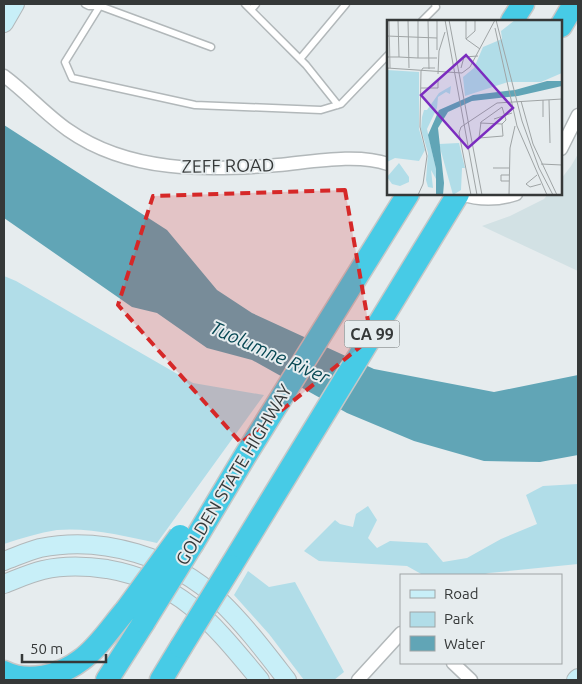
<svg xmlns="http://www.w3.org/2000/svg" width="582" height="684" viewBox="0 0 582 684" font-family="Ubuntu,sans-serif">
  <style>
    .built { fill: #d2e1e4 }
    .green { fill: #b1dde8 }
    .water { fill: #61a5b6 }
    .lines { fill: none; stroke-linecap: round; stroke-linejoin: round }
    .lane-casing { stroke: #b2b8ba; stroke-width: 9 }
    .street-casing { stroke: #b2b8ba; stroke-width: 15 }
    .secondary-casing { stroke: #b2b8ba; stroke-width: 20 }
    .highway-casing { stroke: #c6c7c7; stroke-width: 25 }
    .lane { stroke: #fff; stroke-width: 6 }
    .street { stroke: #fff; stroke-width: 12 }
    .secondary { stroke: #c8eff8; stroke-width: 18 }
    .highway { stroke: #47cbe6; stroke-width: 22 }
    .highway-bridge-casing { stroke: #c6c7c7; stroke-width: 25; stroke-linecap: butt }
    .highway-bridge { stroke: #47cbe6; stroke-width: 22 }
    .marked { fill: #d62828; fill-opacity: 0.2; stroke: #d62828; stroke-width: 4; stroke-dasharray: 10 6; stroke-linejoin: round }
    .labels { text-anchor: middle; stroke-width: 4; stroke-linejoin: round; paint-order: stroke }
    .shield { fill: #e6ecee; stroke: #6a6e6f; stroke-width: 1 }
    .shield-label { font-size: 16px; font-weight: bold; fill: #353838 }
    .street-label { font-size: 18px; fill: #353838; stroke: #e6ecee }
    .water-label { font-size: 19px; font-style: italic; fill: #064753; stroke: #e6ecee }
    .inset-road { fill: none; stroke: #9fa4a5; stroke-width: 1 }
    .view { fill: #7b2cbf; fill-opacity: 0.15; stroke: #7b2cbf; stroke-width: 2.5 }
    .inset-edge { fill: none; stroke: #353838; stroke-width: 2.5 }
  </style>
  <rect width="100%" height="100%" fill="#e6ecee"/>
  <path class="built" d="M578 154V271L482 226 510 216 544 199 548 194H561V179L571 166Z"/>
  <path class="green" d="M4 276 16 281 193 383 264 395 157 543C126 536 88 527 57 530 39 533 21 538 4 544Z
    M578 484V564L489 573 482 575H423L407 566 319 561 304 551 335 520 340 524 353 527 356 514 368 506 377 520 368 538 377 548 390 541 427 543 443 562 467 558 501 539 537 524 526 495 543 486Z
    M248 571 269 587 295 582 344 672 334 680H304L269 634 234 595Z"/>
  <path class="water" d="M4 125 167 230 217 290 252 313 374 369 494 392 578 375V455L540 462 484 461 414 441 347 413 252 360 207 348 157 313 132 307 4 218Z"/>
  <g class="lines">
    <g class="lane-casing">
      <path id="lane" d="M85 4 89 6H100L211 47
        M101 4 65 62 72 78 195 105 321 110 341 104 388 55
        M245 4 306 65 338 105
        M251 10 256 4
        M422 21 436 7 435 4
        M300 59 346 4"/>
    </g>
    <g class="street-casing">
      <path id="street" d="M4 76C27 93 45 114 68 130 129 173 207 171 278 165 311 162 357 153 388 164
        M561 149 578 115
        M461 194C479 200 498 200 516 194
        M453 663 471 680
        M358 680 401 633"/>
    </g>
    <g class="secondary-casing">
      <path id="secondary" d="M4 23 15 4
        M4 561C15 557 28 551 40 548 103 535 174 557 220 601 245 625 266 653 287 680
        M4 584C17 579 30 573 43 570 64 565 87 566 107 569 182 582 215 626 260 680
        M576 680 578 678"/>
    </g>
    <g class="highway-casing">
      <path id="highway" d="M512 21 523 4
        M561 26 574 4
        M193 543 245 456 408 194
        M231 566 458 194
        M4 672C28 684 60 676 81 660 99 647 112 626 126 610
        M107 680 144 622
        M161 680 181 647"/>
    </g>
    <use href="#lane" class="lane"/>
    <use href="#street" class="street"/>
    <use href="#secondary" class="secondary"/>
    <use href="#highway" class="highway"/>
    <g class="highway-bridge-casing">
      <path id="highway-bridge" d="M126 610 180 536
        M144 622 193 543
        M181 647 231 566"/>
    </g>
    <use href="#highway-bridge" class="highway-bridge"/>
  </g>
  <path class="marked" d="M345 190 371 338 241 443 118 305 153 196Z"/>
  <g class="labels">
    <rect class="shield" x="344.5" y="320.5" width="55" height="27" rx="4"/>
    <g class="shield-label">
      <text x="372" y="340">CA 99</text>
    </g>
    <g class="street-label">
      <text transform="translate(228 166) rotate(-1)" y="6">ZEFF ROAD</text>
      <text transform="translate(234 475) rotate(-59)" y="6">GOLDEN STATE HIGHWAY</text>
    </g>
    <g class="water-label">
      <text transform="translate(270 352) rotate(24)" y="7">Tuolumne River</text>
    </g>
  </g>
  <g transform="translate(387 20)">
    <rect width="175" height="175" fill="#e6ecee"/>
    <path d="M128 0H175V53L154 62H121L78 76 76 57 87 48 96 27 115 19 114 11ZM0 50 32 52V109L38 130 32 141 8 138 0 142ZM64 66 63 74 59 72 51 77 50 88 40 109 49 149V159L44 150 46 168 41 167 39 160 41 133 34 109 35 97 37 90H40L52 73ZM72 123 78 148H75L74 170 66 175 52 124ZM12 143 22 157V162L13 166 5 164 0 157Z" fill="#b1dde8"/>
    <path d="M160 61H175V66L131 76 85 81 61 92 51 108 57 163 56 175H49V149L41 115 52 90 86 75 128 70Z" fill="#61a5b6"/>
    <path class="inset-road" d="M2 0 3 48M21 0 22 48M41 0 42 49M50 0V30M58 0 90 175M62 0 95 175M79 0V19L93 29M109 0 135 101 152 148 166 175M108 8 130 106 160 175M0 16 50 18M79 19 88 11V0M0 37H12L11 0M12 37 31 38V0M31 38H50M0 48 75 53 83 47 108 0M74 48 77 37 91 36M51 54 52 31 58 12M34 68H51V59M156 80V97M162 80 163 123M134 81 146 124 170 175M115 87 119 100 115 104 116 116 92 118 94 102ZM107 99 125 93M93 103 115 104M154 144 175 145M106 148H122M122 155H114V161H122M150 155 139 164 143 167 154 164M31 175 36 164 40 136 33 107 34 51 36 48H48M84 175 72 113 74 107 110 83 175 79M122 175 123 128 128 106M127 175H153"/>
    <path class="view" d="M79 35 126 88 81 128 34 75Z"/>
    <rect width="175" height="175" class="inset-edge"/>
  </g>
  <rect width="582" height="684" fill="none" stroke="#353838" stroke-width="10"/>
  <rect x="400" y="574" width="162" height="90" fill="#e6ecee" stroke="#9fa4a5"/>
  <rect x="410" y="590" width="25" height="8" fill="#c8eff8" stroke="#9fa4a5"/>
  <text x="444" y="599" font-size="15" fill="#353838">Road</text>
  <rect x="410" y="612" width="25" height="15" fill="#b1dde8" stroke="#9fa4a5"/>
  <text x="444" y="624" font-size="15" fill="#353838">Park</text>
  <rect x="410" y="636" width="25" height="15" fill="#61a5b6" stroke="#9fa4a5"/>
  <text x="444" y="649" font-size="15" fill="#353838">Water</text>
  <path d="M22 654v8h84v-8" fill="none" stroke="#353838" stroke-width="2.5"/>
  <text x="30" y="654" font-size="15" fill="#353838" stroke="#e6ecee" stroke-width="4" paint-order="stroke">50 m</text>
</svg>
